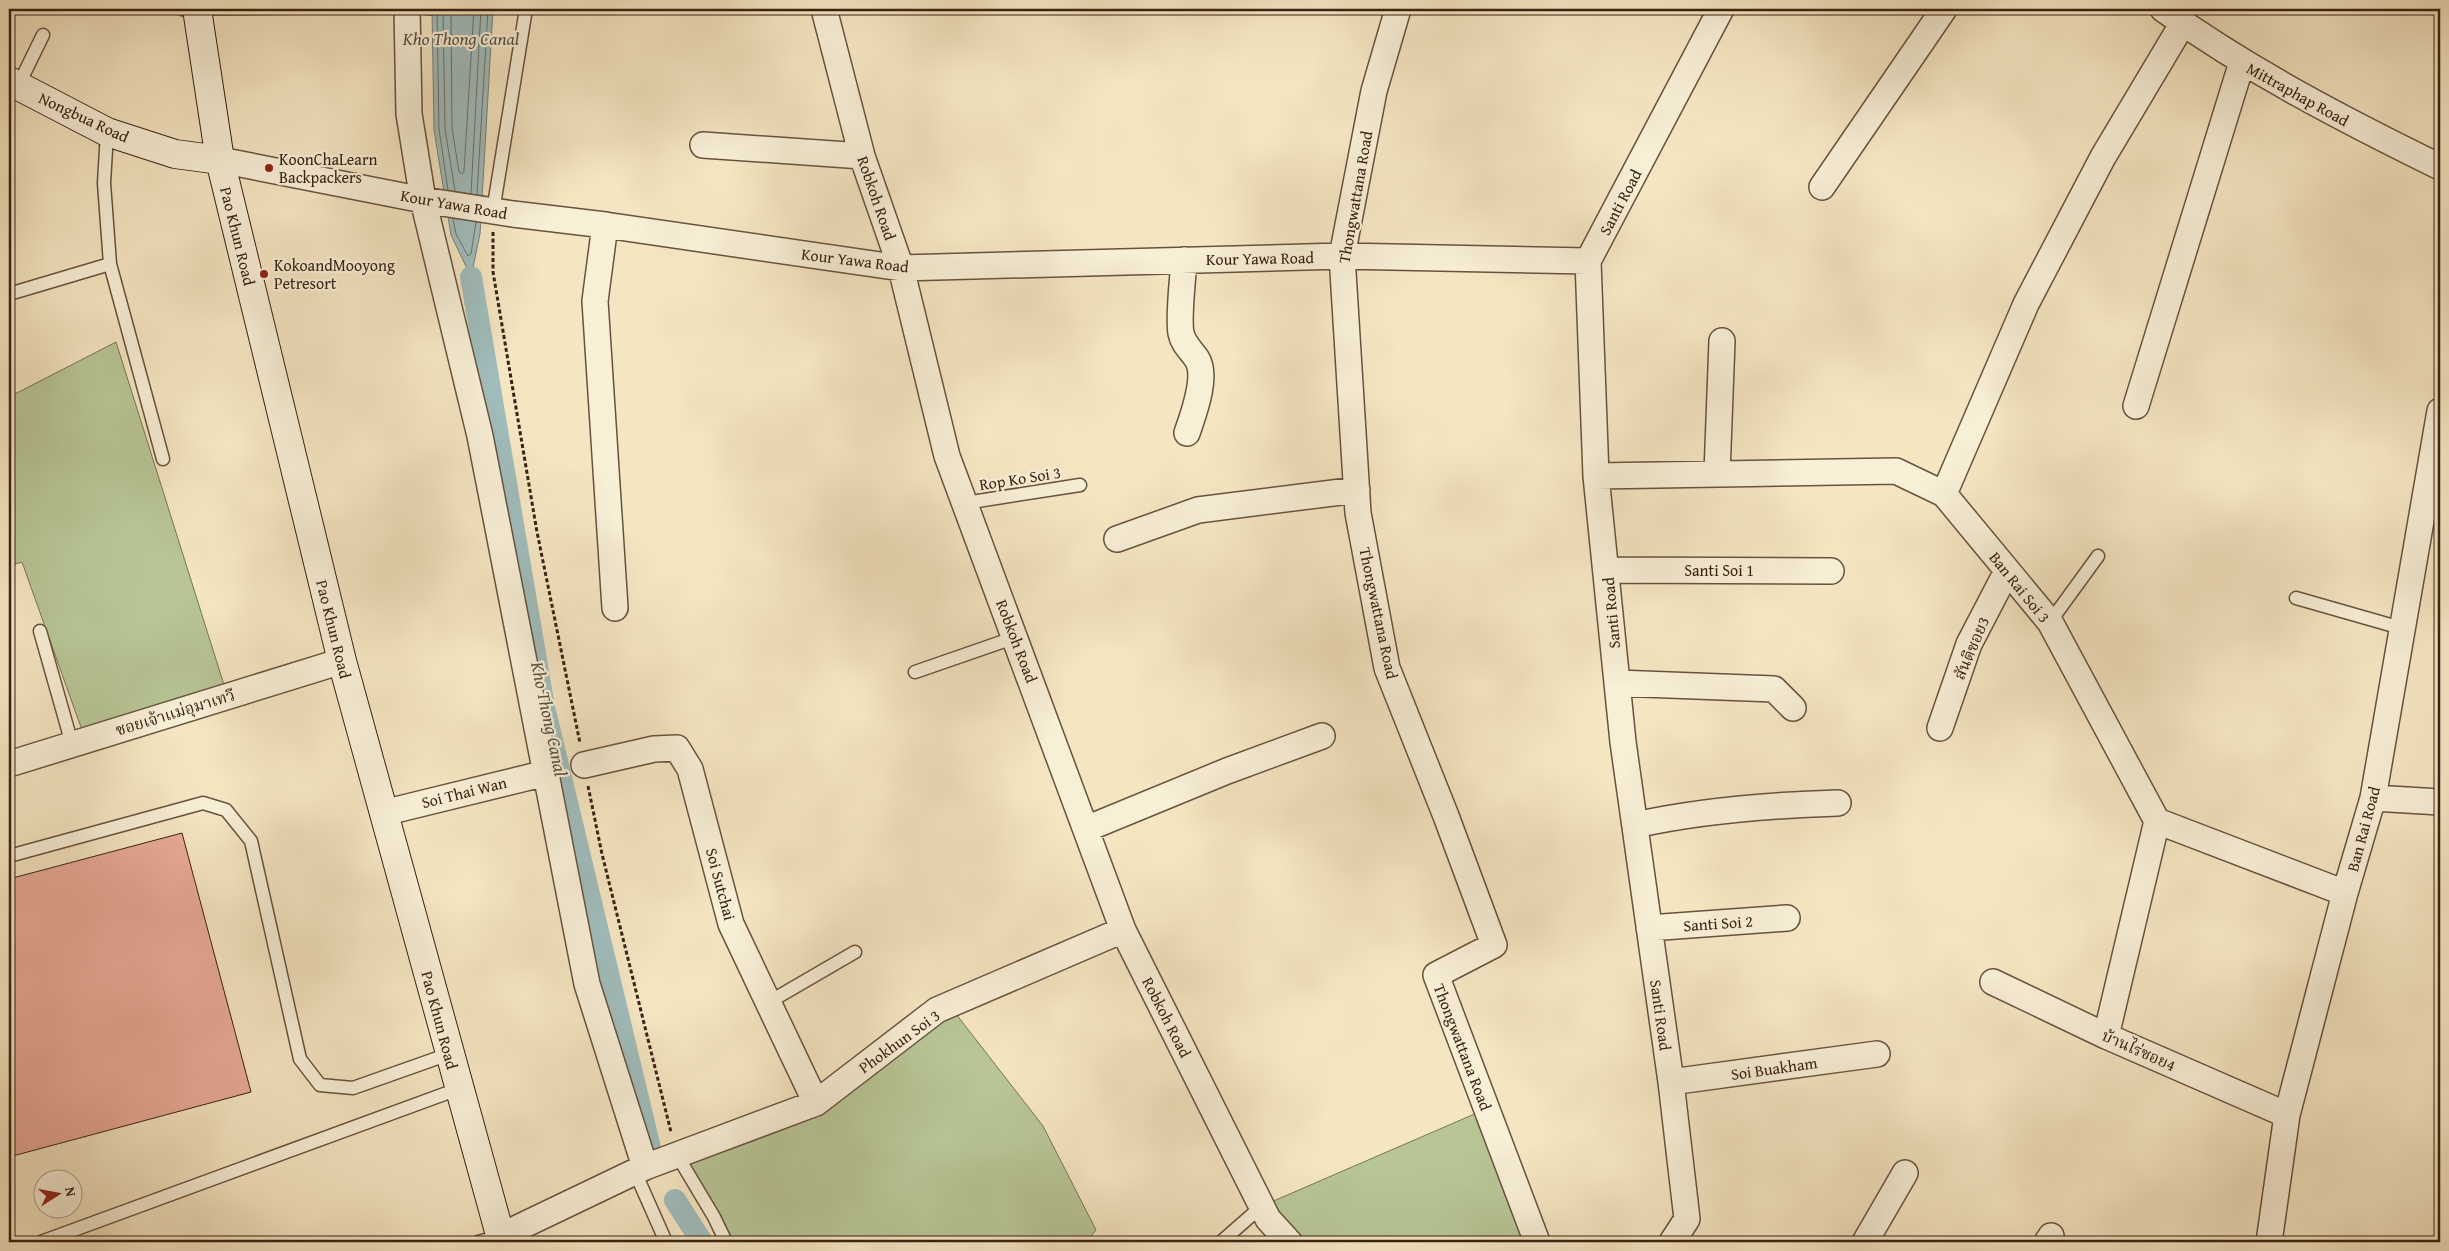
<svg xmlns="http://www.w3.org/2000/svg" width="2449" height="1251" viewBox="0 0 2449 1251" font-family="'Gentium Book Plus','Noto Serif Thai',serif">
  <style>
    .green { fill: #b8c696; stroke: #787454 }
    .water { fill: #a0bdbd; stroke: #777f79 }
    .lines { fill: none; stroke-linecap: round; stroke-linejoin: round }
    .shore { stroke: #6c6f68; stroke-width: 1 }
    .stream { stroke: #777f79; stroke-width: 6 }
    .canal { stroke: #a0bdbd; stroke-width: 22 }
    .building { fill: #e9aa97; stroke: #392112 }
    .lane-casing { stroke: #68523e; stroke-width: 15 }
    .street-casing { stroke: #68523e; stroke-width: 28 }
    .secondary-casing { stroke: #392112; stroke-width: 30 }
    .path { stroke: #392112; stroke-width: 3; stroke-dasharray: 4 2.5; stroke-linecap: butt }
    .lane { stroke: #f8efd7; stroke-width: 12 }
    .street { stroke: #f8efd7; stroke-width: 25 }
    .secondary { stroke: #f8efd7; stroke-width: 28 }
    .poi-dot { fill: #8f2418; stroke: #f8efd7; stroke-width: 2 }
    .labels { text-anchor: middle; stroke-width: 4.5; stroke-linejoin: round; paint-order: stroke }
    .street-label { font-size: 16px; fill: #392112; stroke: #f8efd7 }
    .poi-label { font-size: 16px; fill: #392112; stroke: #f8efd7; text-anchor: start }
    .water-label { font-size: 18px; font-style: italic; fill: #585045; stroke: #f8efd7 }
  </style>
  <rect width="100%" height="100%" fill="#f5e6c2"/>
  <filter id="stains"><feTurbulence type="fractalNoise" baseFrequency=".004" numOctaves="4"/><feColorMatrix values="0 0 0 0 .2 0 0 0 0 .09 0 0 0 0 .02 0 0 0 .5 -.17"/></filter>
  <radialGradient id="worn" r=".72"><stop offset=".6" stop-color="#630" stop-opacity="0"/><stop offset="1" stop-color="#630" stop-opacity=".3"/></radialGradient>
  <path class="green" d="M116 342 225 688 83 733 22 562 9 566V397Z
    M949 1005 1043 1126 1096 1230 1086 1242H724L680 1156 817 1107Z
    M1486 1109 1537 1242H1290L1262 1206Z"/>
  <path class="water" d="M432 9H493L480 234 471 277 451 235 434 130Z"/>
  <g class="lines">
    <path class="shore" d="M437 9 439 129 448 190
      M443 9 445 129 455 191
      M451 9 452 128 459 172 462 174 464 171 474 9
      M471 194 481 9
      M477 194 488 9
      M453 219 456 234 468 256 471 254 476 222"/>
    <path class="stream" d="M170 9 182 14H190
      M423 12 432 13
      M205 13 380 11"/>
    <path class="canal" d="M471 277 544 707 651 1152
      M675 1200 702 1242"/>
  </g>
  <path class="building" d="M182 833 251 1092 9 1157V879Z"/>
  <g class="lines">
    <g class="lane-casing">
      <path id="lane" d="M18 86 43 35
        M107 132 104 183 110 264 163 459
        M493 211 526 9
        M9 294 110 264
        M965 503 1080 485
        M2296 598 2401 628
        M2050 622 2098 556
        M40 631 72 744
        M915 672 1016 637
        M9 856 203 803 226 810 251 841 300 1059 320 1085 353 1088 449 1054
        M769 1002 855 952
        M677 1155 714 1217 726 1242
        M635 1172 666 1242
        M41 1242 458 1089
        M478 1242 501 1236
        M1221 1242 1262 1206"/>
    </g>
    <g class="street-casing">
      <path id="street" d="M407 9 409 114 423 200 480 436 587 984 645 1167
        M824 9 862 156 901 268 947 456 1123 930 1268 1219 1289 1242
        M1398 9 1374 91 1342 256 1358 513 1387 668 1446 816 1494 945 1436 975 1537 1242
        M2163 9C2250 71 2344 120 2440 167
        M703 145 862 156
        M220 160 423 200 513 214 605 225 901 268 1342 256 1588 261
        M1822 187 1944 9
        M605 225 595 301 615 608
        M1184 260C1183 277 1178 318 1181 333 1183 344 1191 350 1197 359 1208 377 1193 415 1187 433
        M2136 406 2242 62
        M1717 473 1722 341
        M1596 476 1896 471 1944 494 2050 622 2157 821 2345 893
        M1944 494 2026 304 2103 157 2183 23
        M1117 539 1198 510 1357 490
        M1607 570 1831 571
        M1617 683 1774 689 1793 708
        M1940 728 1969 644 2007 571
        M9 764 342 661
        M584 765 654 749 677 748 690 769 731 924 816 1103
        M2373 798 2440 802
        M383 813 546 773
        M1635 825C1703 810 1769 805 1838 803
        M1086 829 1227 771 1322 736
        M1649 928 1787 918
        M1993 982 2106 1036 2287 1115
        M2106 1036 2157 821
        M1671 1082 1877 1054
        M501 1236 645 1167 816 1103 937 1010 1123 930
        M1672 1242 1687 1219 1671 1082 1623 742 1596 476 1588 261 1721 9
        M1865 1242 1905 1173
        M2047 1242 2051 1236
        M2269 1242 2287 1115 2345 893 2373 798 2440 411"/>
    </g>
    <g class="secondary-casing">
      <path id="secondary" d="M197 9 220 160 342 661 502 1242
        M9 81 107 132 175 154 220 160"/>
    </g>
    <path class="path" d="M493 232V272L537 532 580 743
      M588 786 602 854 671 1132"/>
    <use href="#lane" class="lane"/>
    <use href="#street" class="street"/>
    <use href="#secondary" class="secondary"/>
  </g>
  <g class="poi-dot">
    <circle cx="269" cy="168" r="5"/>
    <circle cx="264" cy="274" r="5"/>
  </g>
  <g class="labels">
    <g class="street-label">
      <text transform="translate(2298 94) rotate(29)" y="6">Mittraphap Road</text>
      <text transform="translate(84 117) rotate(25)" y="6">Nongbua Road</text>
      <text transform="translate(1355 197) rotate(-80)" y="6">Thongwattana Road</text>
      <text transform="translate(877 198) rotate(71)" y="6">Robkoh Road</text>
      <text transform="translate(1620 202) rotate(-62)" y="6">Santi Road</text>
      <text transform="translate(454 204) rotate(10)" y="6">Kour Yawa Road</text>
      <text transform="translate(238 236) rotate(76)" y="6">Pao Khun Road</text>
      <text transform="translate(1260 258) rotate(-1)" y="6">Kour Yawa Road</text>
      <text transform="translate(855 260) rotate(7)" y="6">Kour Yawa Road</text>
      <text transform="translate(1020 478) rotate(-9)" y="6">Rop Ko Soi 3</text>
      <text x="1719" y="576">Santi Soi 1</text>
      <text transform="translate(2020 587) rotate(51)" y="6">Ban Rai Soi 3</text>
      <text transform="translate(1379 613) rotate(78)" y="6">Thongwattana Road</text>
      <text transform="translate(1611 613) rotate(-95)" y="6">Santi Road</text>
      <text transform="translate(334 629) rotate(76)" y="6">Pao Khun Road</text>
      <text transform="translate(1017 641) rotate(69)" y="6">Robkoh Road</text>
      <text transform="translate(1971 648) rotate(-67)" y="6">สันติซอย3</text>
      <text transform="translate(175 712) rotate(-17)" y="6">ซอยเจ้าแม่อุมาเทวี</text>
      <text transform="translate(464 792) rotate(-14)" y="6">Soi Thai Wan</text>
      <text transform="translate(2363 829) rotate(-75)" y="6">Ban Rai Road</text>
      <text transform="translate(721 884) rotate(75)" y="6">Soi Sutchai</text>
      <text transform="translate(1718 923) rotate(-4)" y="6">Santi Soi 2</text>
      <text transform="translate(1661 1015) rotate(82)" y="6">Santi Road</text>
      <text transform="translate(1167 1017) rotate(63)" y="6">Robkoh Road</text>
      <text transform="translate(440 1020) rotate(75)" y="6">Pao Khun Road</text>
      <text transform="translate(899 1041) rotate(-36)" y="6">Phokhun Soi 3</text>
      <text transform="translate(1463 1047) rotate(69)" y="6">Thongwattana Road</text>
      <text transform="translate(2139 1050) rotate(24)" y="6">บ้านไร่ซอย4</text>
      <text transform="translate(1774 1068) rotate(-8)" y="6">Soi Buakham</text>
    </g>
    <g class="poi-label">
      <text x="279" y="165">KoonChaLearn<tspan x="279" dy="18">Backpackers</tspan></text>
      <text x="274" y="271">KokoandMooyong<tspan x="274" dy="18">Petresort</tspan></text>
    </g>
    <g class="water-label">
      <text x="461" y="45">Kho Thong Canal</text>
      <text transform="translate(549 719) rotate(78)" y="6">Kho Thong Canal</text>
    </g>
  </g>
  <rect width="2449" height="1251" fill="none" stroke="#f5e6c2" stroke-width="30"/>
  <rect x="10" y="10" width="2429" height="1231" fill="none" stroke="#392112" stroke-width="2.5"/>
  <rect x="15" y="15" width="2419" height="1221" fill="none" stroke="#392112"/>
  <g transform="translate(58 1194) rotate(79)"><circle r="24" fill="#f8efd7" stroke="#ac9d88"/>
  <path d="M0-4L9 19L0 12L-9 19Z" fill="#8f2418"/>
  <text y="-8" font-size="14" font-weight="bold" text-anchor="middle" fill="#392112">N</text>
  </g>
  <rect width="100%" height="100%" filter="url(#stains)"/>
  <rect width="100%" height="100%" fill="url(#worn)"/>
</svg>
